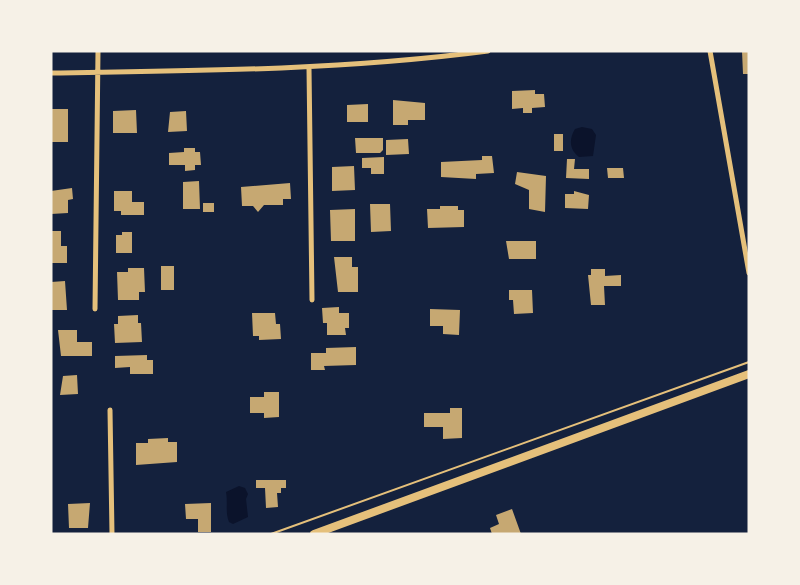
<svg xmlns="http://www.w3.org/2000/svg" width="800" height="585" viewBox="0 0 800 585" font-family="'Golos Text',sans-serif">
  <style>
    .water { fill: #0b132b }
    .building { fill: #c6a872 }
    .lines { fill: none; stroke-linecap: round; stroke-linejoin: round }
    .path { stroke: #e5c07b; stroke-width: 2 }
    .minor { stroke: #e5c07b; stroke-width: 5 }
    .secondary { stroke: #e5c07b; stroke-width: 8 }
  </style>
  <rect width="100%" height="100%" fill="#14213d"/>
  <path class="water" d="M582 127 592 129 596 135 593 156 579 157C569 149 569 139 575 129Z
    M239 486 245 488 248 494 246 499 248 517 233 524 229 522C225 512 228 503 226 492Z"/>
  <path class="building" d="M742 51H749V74H743Z
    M535 90V94H544L545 107 532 108V113H523V108L512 109V91Z
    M393 100 425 103V120H408V125H393Z
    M368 104V122H347V105Z
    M51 109H68V142H51Z
    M136 110 137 133H113V111Z
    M186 111 187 131 168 132 170 112Z
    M554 134H563V151H554Z
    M355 138H383V150L380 153H356Z
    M408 139 409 154 386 155V140Z
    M184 148H195V152H200L201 165H195V170L185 171V165H169V153L184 152Z
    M482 156H492L494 173 476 174V179L441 177V162L482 160Z
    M384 157V174H371V168H362V158Z
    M567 159H575L574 169H589V179L566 178Z
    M354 166 355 190 332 191V167Z
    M607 168H623L624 178H608Z
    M517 172 546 176 545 212 529 209V190L515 184Z
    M199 181 200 209H183V182Z
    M290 183 291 199H283V205H264L258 212 253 206H242L241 187Z
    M72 188 73 199 68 200V213L51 214V191Z
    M114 191H132V202H144V215H121V211H114Z
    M574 191 589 195 588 209 565 208V194H574Z
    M203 203H214V212H203Z
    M370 204H390L391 231 371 232Z
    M440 206H458V210H464V227L428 228 427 209H440Z
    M355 209V241H331L330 210Z
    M51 231H61V246H67V263H51Z
    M122 232H132V253H116V235H122Z
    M506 241H536V259H509Z
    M334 257H352V267H358V292H338Z
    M161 266H174V290H161Z
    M128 268H144L145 292H139V300H118L117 272H128Z
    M591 269H605V276L621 275V286H604L605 305H591L588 275H591Z
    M65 281 67 310H51V282Z
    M509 290H532L533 313 514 314 513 300H509Z
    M339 307V313H349V328H345L346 335H327V323H323L322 308Z
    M430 309 460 310 459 335 443 334V326H430Z
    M252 313H275L276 324H280L281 339 259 340V336H253Z
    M138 315V323H141L142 342 115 343 114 324H118V316Z
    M58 330H77V342H92V356H61Z
    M356 347V365L324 366 325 370H311V353H326V348Z
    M147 355V360H153V374H130V367L115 368V356Z
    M77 375 78 394 60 395 63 376Z
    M264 392H279V417L264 418V413H250V397H264Z
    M450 408H462V438L443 439V427H424V413H450Z
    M168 438V442H177V462L136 465V443H148V439Z
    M256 480H286V488H281V493H277L278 507 266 508 265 488H256Z
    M90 503 88 528H69L68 504Z
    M211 503V532H198V519H186L185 504Z
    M512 509 521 534H492L490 528 499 524 496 515Z"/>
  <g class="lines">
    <path class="path" d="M271 534 749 362"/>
    <path class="minor" d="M710 51 749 273
      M309 68 312 300
      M51 73C197 71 343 70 488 51
      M95 309 98 51
      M110 410 112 534"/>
    <path class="secondary" d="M314 534 749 374"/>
  </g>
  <rect width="800" height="585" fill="none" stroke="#f6f1e7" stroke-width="105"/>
</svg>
